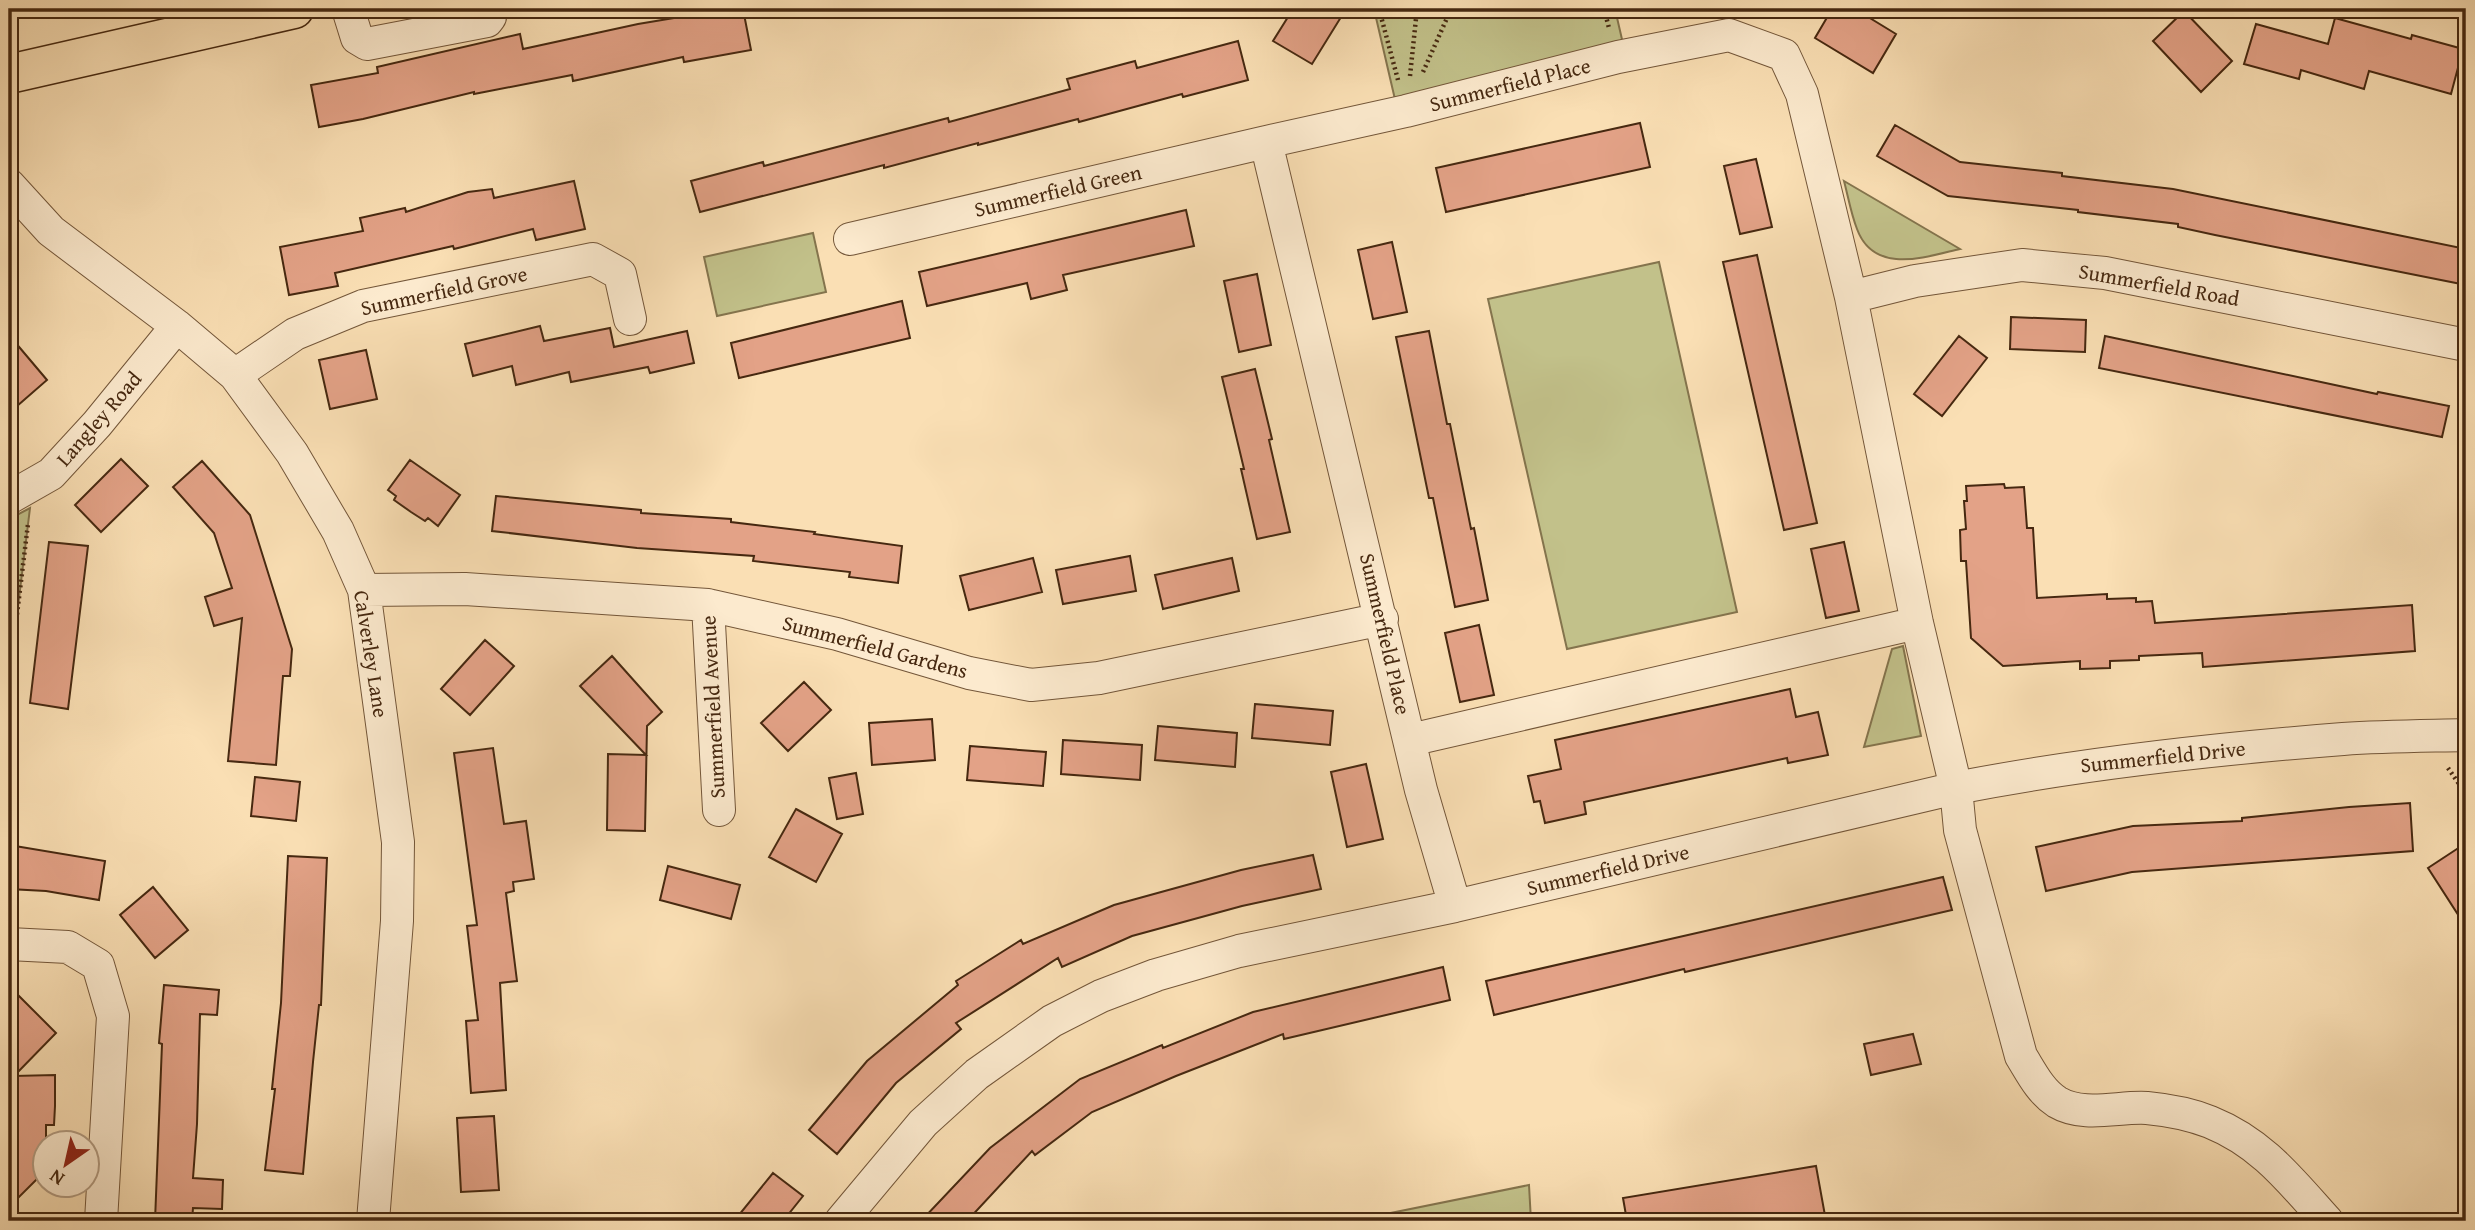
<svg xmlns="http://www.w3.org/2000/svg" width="2475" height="1230" viewBox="0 0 2475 1230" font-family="'Gentium Book Plus',serif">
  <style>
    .green { fill: #c2c18a; stroke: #84744d; stroke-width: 2 }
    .building { fill: #e3a287; stroke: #462810; stroke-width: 2 }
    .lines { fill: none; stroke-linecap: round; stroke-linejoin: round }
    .minor-casing { stroke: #735639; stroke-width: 34 }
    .major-casing { stroke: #462810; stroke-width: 41 }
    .path { stroke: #462810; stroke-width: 4.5; stroke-dasharray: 2 3.5; stroke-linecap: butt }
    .minor { stroke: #fceace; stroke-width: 32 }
    .major { stroke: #fadfb4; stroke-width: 38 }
    .labels { text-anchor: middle; stroke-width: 5; stroke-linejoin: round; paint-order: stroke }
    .street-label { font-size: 21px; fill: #462810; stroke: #fceace }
  </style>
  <rect width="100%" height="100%" fill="#fadfb4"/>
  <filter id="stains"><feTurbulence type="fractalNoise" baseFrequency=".00286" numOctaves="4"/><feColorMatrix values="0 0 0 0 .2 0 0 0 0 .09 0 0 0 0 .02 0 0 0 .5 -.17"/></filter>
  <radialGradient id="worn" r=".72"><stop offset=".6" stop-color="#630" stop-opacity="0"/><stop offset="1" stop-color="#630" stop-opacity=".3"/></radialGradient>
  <path class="green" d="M1374 9H1615L1624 48 1397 108Z
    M1844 181 1960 249C1925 257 1874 275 1857 229 1851 214 1848 196 1844 181Z
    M813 233 826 292 717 316 704 257Z
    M1659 262 1737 612 1567 649 1488 299Z
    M30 508 9 680V519Z
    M1903 646 1921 736 1864 747 1892 649Z
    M1529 1185 1531 1221H1351Z"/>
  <path class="building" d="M728 9H743L751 50 684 62 683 57 573 81 572 75 474 94V92L363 119 319 127 311 85 378 73 377 67 520 34 523 49 638 24Z
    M1293 9H1346L1312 64 1273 41Z
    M1832 9H1855L1896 34 1873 73 1815 38Z
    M2184 11 2232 61 2201 92 2153 41Z
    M2335 18 2411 39 2412 35 2463 49 2451 94 2369 71 2364 89 2301 70 2299 79 2244 64 2256 24 2328 44Z
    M1238 41 1248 80 1183 97 1182 94 1079 122 1078 119 978 145V143L884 168V165L700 212 691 181 763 162 764 166 948 118 949 122 1070 89 1067 79 1135 61 1137 68Z
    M1640 123 1650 167 1446 212 1436 168Z
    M1895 125 1960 162 2062 173V176L2173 189 2466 249V285L2215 235 2178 227V224L2078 212V210L1948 196 1877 156Z
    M1756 159 1772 227 1740 234 1724 166Z
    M574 181 585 229 536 240 533 229 454 249 453 246 335 273 338 286 289 295 280 247 363 231 360 218 405 208 406 212 468 192 492 189 494 198Z
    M1186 210 1194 246 1063 275 1067 290 1031 299 1027 283 1023 284 927 306 919 272Z
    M1392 242 1407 312 1373 319 1358 250Z
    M1757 255 1817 523 1784 530 1723 262Z
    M1257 274 1271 345 1239 352 1224 281Z
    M902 301 910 338 739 378 731 343Z
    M2011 317 2086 320 2085 352 2010 349Z
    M540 326 544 341 610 328 614 347 687 331 694 363 650 373 648 367 571 382 569 372 516 385 512 366 473 376 465 344Z
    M1429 331 1447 424H1450L1471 529 1474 528 1488 600 1455 607 1433 498H1429L1396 337Z
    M9 335 47 380 9 413Z
    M1959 336 1987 358 1942 416 1914 394Z
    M2105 336 2377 394 2378 392 2449 406 2442 437 2099 368Z
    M366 350 377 399 330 409 319 360Z
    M1255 369 1272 439 1269 440 1290 532 1257 539 1241 469H1244L1222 377Z
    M121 459 148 486 101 532 75 505Z
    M410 460 460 495 438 526 428 518 425 521 411 512 394 500 396 496 388 490Z
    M202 461 250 515 292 649 290 676H283L276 765 228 761 242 618 214 626 205 597 232 588 214 533 173 487Z
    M2004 484 2005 488 2024 487 2027 528H2033L2037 598 2107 594V599L2136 598V602L2152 601 2155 623 2412 605 2415 651 2203 667 2202 653 2139 656V660L2110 661V668L2080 669V661L2003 666 1971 638 1966 561H1961L1960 530 1966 529 1964 501H1967L1966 486Z
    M496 496 641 510V513L731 519V522L815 532 814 534 902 546 898 583 849 577 850 572 753 561 754 556 637 548 492 531Z
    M49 542 88 546 68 709 30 703Z
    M1844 542 1859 611 1826 618 1811 549Z
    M1130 556 1136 591 1063 604 1056 570Z
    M1033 558 1042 592 969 610 960 576Z
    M1232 558 1239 591 1163 609 1155 575Z
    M1479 625 1494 695 1460 702 1445 633Z
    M485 640 514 666 470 715 441 689Z
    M612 656 662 712 647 726 645 831 607 830 608 754 646 755 580 686Z
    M804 682 831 710 788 751 761 723Z
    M1790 689 1796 717 1818 712 1828 755 1788 763 1787 758 1584 802 1586 814 1545 823 1540 801 1534 802 1528 776 1561 769 1555 740Z
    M1255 704 1333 711 1330 745 1252 738Z
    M932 719 935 760 872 765 869 723Z
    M1158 726 1237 733 1235 767 1155 760Z
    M1063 740 1142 745 1140 780 1061 774Z
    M970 746 1046 752 1043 786 967 780Z
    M493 748 504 824 526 821 534 879 513 882 514 891 506 893 517 981 500 983 506 1090 471 1093 466 1021 478 1020 467 926 477 925 454 753Z
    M1366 764 1383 839 1347 847 1331 772Z
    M856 773 863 814 837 819 829 778Z
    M255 777 300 782 296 821 251 816Z
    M2410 803 2413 851 2132 872 2046 891 2036 847 2133 826 2242 821V818L2349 807Z
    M796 809 842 834 816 882 769 857Z
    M2466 843V927L2428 868Z
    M9 845 105 861 99 900 46 891 9 889Z
    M1313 855 1321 889 1242 906 1132 936 1062 967 1058 958 956 1023 961 1029 896 1083 837 1154 809 1130 867 1061 958 985 956 981 1021 940 1023 944 1114 905 1241 870Z
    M288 856 327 858 321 1005H319L313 1062 303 1174 265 1170 275 1089H272L281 1003Z
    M668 866 740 885 731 919 660 900Z
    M1943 877 1952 910 1685 972 1684 969 1494 1015 1486 981Z
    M153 887 188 930 155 958 120 915Z
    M1443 967 1450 1000 1284 1039 1283 1034 1176 1076 1092 1112 1035 1155 1032 1151 967 1221H921L990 1148 1080 1079 1162 1045 1163 1048 1253 1012Z
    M164 985 219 990 217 1015 200 1014 197 1124 193 1178 223 1180 222 1209 193 1208 192 1221H155L162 1044 159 1043Z
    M10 987 56 1033 14 1076 55 1075V1106L54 1125H46V1170L15 1201Z
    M1913 1034 1921 1064 1871 1075 1864 1044Z
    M494 1116 499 1190 461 1192 457 1118Z
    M1816 1166 1826 1221H1627L1623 1198Z
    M773 1173 803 1196 783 1221H734Z"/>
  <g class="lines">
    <g class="minor-casing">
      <path id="minor" d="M348 9 357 38 367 44 487 21 490 17 489 9
        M9 185 51 231 177 326 235 375 292 453 338 531 364 590 398 842 397 921 373 1221
        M850 239 1266 142
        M1851 297 1915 281 2022 265 2105 273 2466 345
        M235 375 295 334 363 306 593 259 620 274 630 319
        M9 498 51 474 97 424 177 326
        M364 590 465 589 708 605 837 634 969 673 1031 685 1099 678 1382 619
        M708 605 719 810
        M1410 740 1917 623
        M1455 906 1421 790 1266 142 1406 111 1618 57 1729 35 1784 55 1802 94 1851 297 1917 623 1956 788 1960 830 2021 1056C2031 1072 2040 1091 2057 1102 2084 1118 2119 1106 2147 1108 2168 1110 2190 1114 2210 1122 2262 1143 2290 1180 2327 1221
        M9 944 68 947 98 965 113 1016 101 1221
        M841 1221 923 1123 977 1074 1052 1021 1101 996 1156 975 1239 951 1455 906 1956 788C2084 763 2213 749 2343 739 2384 736 2425 736 2466 735"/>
    </g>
    <g class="major-casing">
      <path id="major" d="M9 74 294 9"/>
    </g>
    <path class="path" d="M1379 9 1398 80
      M1604 9 1609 28
      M1423 72 1451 9
      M1410 76 1417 9
      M9 680 28 524
      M2448 768 2466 794"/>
    <use href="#minor" class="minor"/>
    <use href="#major" class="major"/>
  </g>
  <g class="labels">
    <g class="street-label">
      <text transform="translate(1510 85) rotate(-14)" y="7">Summerfield Place</text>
      <text transform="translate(1058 191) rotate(-13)" y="7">Summerfield Green</text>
      <text transform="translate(2159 285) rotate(10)" y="7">Summerfield Road</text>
      <text transform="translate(444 291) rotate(-12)" y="7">Summerfield Grove</text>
      <text transform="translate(99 419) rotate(-49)" y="7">Langley Road</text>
      <text transform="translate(1385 634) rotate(77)" y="7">Summerfield Place</text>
      <text transform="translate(875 647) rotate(15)" y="7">Summerfield Gardens</text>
      <text transform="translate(371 654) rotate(81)" y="7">Calverley Lane</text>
      <text transform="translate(713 707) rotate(-93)" y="7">Summerfield Avenue</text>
      <text transform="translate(2163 757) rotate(-6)" y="7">Summerfield Drive</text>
      <text transform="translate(1608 870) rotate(-13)" y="7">Summerfield Drive</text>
    </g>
  </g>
  <rect width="2475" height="1230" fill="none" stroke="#fadfb4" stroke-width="35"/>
  <rect x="10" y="10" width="2454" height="1209" fill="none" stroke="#462810" stroke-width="3.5"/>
  <rect x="18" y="18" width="2440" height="1195" fill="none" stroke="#462810" stroke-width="2"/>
  <g transform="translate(66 1164) rotate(214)"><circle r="33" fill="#fceace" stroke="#b39c82" stroke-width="2"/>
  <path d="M0-5L12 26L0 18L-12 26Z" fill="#8f2418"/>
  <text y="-10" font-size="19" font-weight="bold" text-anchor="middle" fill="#462810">N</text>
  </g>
  <rect width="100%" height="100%" filter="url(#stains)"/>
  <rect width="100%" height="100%" fill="url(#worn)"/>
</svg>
